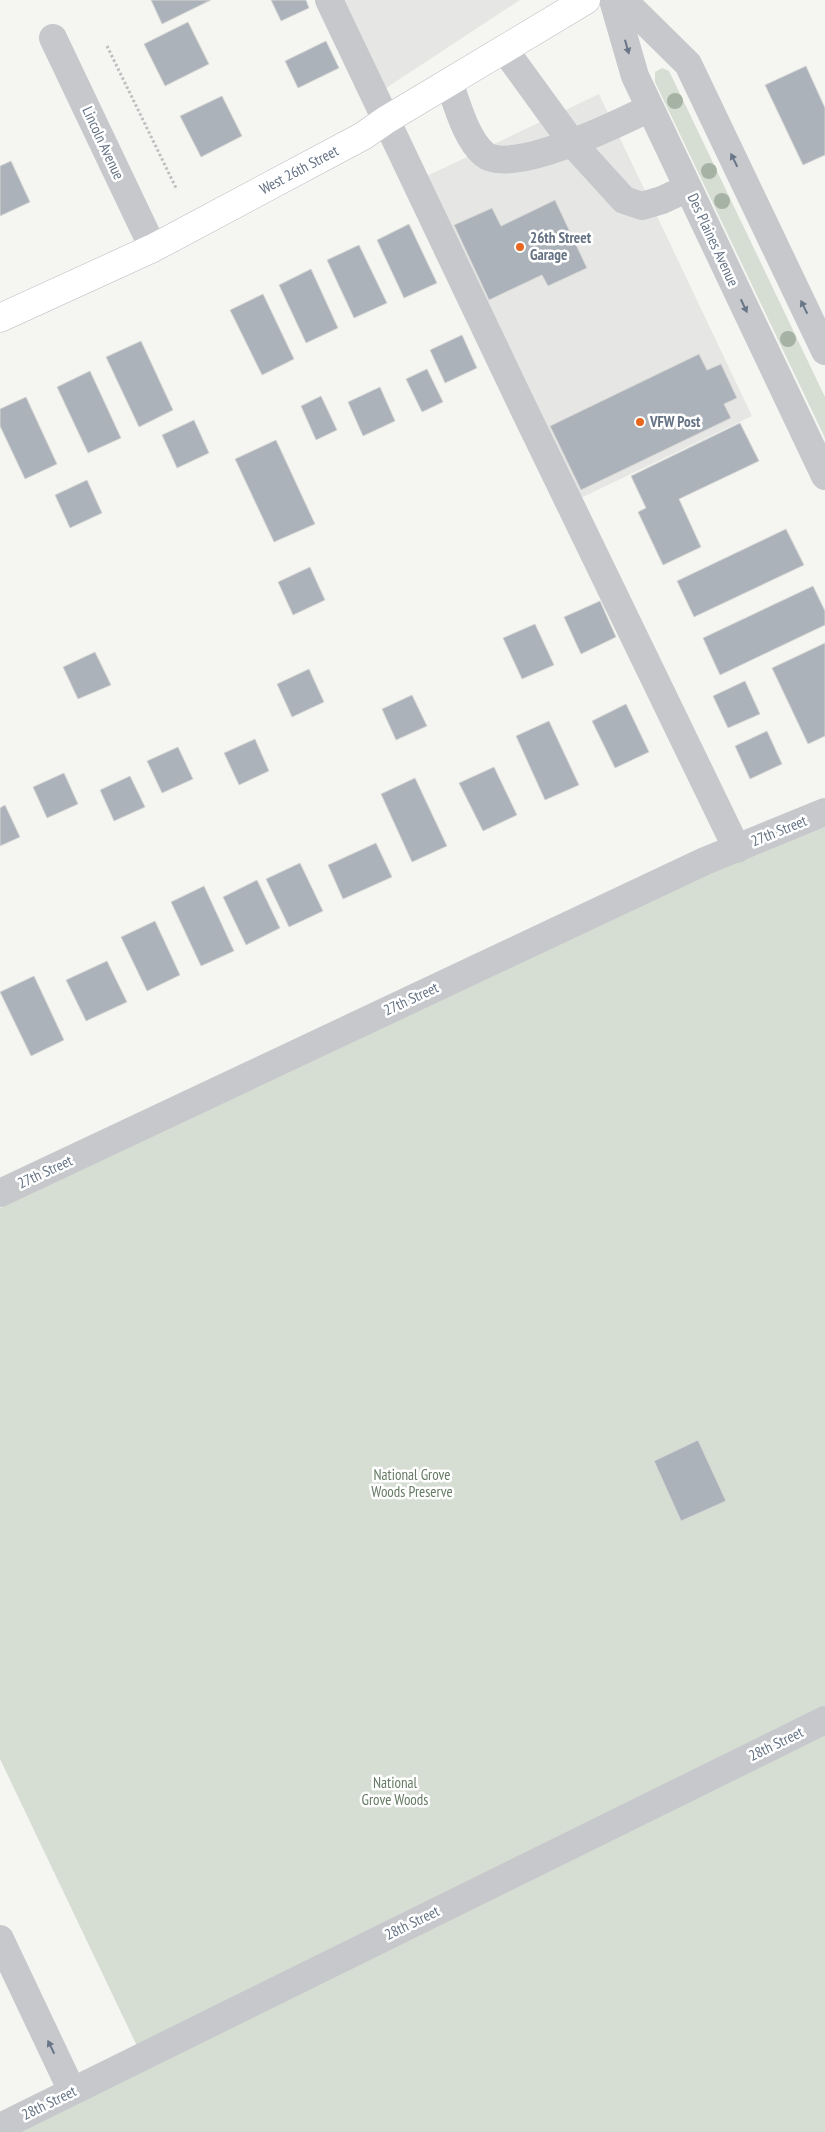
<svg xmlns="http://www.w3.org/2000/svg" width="825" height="2132" viewBox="0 0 825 2132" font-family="'PT Sans Narrow',sans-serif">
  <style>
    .built { fill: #e6e7e5 }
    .green { fill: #d6ddd3 }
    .building { fill: #abb2b9; stroke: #d7d7d5 }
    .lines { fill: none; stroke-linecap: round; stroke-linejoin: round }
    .major-casing { stroke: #b6b9be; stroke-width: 29 }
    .path { stroke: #bdbfc1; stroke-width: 3; stroke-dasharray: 2.5 2.5; stroke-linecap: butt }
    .minor { stroke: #c6c8cc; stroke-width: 28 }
    .major { stroke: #fff; stroke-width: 28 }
    .tree { fill: #a6b2a3 }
    .oneway { fill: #697688 }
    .poi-dot { fill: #e86720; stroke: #fff; stroke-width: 2 }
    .labels { text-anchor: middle; stroke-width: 5; stroke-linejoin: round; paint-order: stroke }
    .street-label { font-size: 15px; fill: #647284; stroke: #fff }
    .poi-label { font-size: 15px; font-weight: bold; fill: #647284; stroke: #fff; text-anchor: start }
    .park-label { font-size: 15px; fill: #657b63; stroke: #fff }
  </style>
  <rect width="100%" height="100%" fill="#f5f6f2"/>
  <path class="built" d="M328 0H520L374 96Z
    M599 94 752 416 564 506 408 185Z"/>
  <path class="green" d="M662 68 669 71 672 77 825 397V438L655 82V72Z
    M825 827V2132H0L137 2046 0 1759V1208L703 876Z"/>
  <path class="building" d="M151 0H211L162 24Z
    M271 0H306L309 8 281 21Z
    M188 22 209 64 165 86 144 44Z
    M326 41 339 68 298 88 285 61Z
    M806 66 825 108V155L803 165 765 85Z
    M222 96 242 136 201 157 180 116Z
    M11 161 30 202 0 216V166Z
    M555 200 587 268 548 286 542 275 489 300 454 225 492 208 501 226Z
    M409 224 437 283 404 298 377 240Z
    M359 245 387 303 354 318 327 260Z
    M311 269 338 328 306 343 279 285Z
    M263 294 294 359 262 375 230 310Z
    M462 335 477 368 445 383 430 350Z
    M141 341 173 410 139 427 106 357Z
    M699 354 707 370 721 364 737 398 724 404 731 418 581 490 550 426Z
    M427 369 443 402 422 412 406 379Z
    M90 371 121 438 88 453 57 387Z
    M380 387 395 421 363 436 348 402Z
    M321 396 337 430 316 440 301 406Z
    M26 397 57 464 25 479 0 426V409Z
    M194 420 209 453 177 468 162 435Z
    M740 423 759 461 679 499 701 547 663 565 638 512 646 508 631 476Z
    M276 440 315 524 274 542 235 459Z
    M87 480 102 513 70 528 55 495Z
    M786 529 804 565 694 617 677 581Z
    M310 567 325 600 293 615 278 582Z
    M813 586 825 611V625L720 675 703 638Z
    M600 601 616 637 581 654 564 617Z
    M535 624 554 665 522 679 503 638Z
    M825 643V736L808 744 772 668Z
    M95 652 111 685 78 699 63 667Z
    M309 669 324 702 292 717 277 684Z
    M745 681 760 714 728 728 713 696Z
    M412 695 427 726 396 740 382 709Z
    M626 704 649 752 615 768 592 721Z
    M549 721 579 785 545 800 516 736Z
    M767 731 782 764 750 779 735 746Z
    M255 739 269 771 239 785 224 753Z
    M178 747 193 779 162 793 147 761Z
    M494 767 517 815 483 831 459 783Z
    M64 773 78 804 47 818 33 787Z
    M130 776 145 807 114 821 100 790Z
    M415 778 447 846 412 862 381 794Z
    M5 805 20 837 0 846V808Z
    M376 843 392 877 343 899 328 865Z
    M300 863 323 911 289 927 266 879Z
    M257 880 280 928 246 945 223 897Z
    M204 886 234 951 201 966 171 902Z
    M155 921 180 975 147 991 121 937Z
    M107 961 127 1002 86 1021 66 980Z
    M34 976 64 1040 31 1056 0 992Z
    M698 1440 726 1501 681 1521 654 1461Z"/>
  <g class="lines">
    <g class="major-casing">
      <path id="major" d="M0 318 153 248 363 136 386 120 586 0"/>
    </g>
    <path class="path" d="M107 46 177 190"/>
    <path class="minor" d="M329 0 519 399 737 849
      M613 0 635 76 825 476
      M623 0 688 64 825 351
      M53 38 153 248
      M504 49 573 144 624 200 642 206 662 200 688 188
      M449 82C457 104 466 139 484 154 511 177 621 122 650 108
      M0 1193 705 861 825 812
      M0 1939 72 2091
      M0 2127 825 1720"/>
    <use href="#major" class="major"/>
  </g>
  <g class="tree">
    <circle cx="675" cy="101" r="8"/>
    <circle cx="709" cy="171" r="8"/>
    <circle cx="722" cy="201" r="8"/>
    <circle cx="788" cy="339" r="8"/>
  </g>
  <defs><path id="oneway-solid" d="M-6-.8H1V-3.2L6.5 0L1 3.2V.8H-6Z" transform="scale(1.25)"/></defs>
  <g class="oneway">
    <use href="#oneway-solid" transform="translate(627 47) rotate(74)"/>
    <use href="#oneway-solid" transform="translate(734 160) rotate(-116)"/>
    <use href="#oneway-solid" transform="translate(744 306) rotate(65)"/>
    <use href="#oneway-solid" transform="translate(804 307) rotate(-116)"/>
    <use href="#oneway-solid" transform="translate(51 2047) rotate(-116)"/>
  </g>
  <g class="poi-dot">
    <circle cx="520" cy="247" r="5"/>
    <circle cx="640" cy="422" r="5"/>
  </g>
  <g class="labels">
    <g class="street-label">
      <text transform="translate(103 143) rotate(65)" y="5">Lincoln Avenue</text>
      <text transform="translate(299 170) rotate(-28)" y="5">West 26th Street</text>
      <text transform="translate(713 240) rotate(65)" y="5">Des Plaines Avenue</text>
      <text transform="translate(779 831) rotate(-22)" y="5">27th Street</text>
      <text transform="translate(411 999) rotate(-25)" y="5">27th Street</text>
      <text transform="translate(45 1172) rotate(-25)" y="5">27th Street</text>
      <text transform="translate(776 1744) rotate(-26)" y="5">28th Street</text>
      <text transform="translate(412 1923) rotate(-26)" y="5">28th Street</text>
      <text transform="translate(49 2103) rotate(-26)" y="5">28th Street</text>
    </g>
    <g class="poi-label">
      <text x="530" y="243">26th Street<tspan x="530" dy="17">Garage</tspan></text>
      <text x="650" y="427">VFW Post</text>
    </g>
    <g class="park-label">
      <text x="412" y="1480">National Grove<tspan x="412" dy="17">Woods Preserve</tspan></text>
      <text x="395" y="1788">National<tspan x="395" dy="17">Grove Woods</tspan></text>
    </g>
  </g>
</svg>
